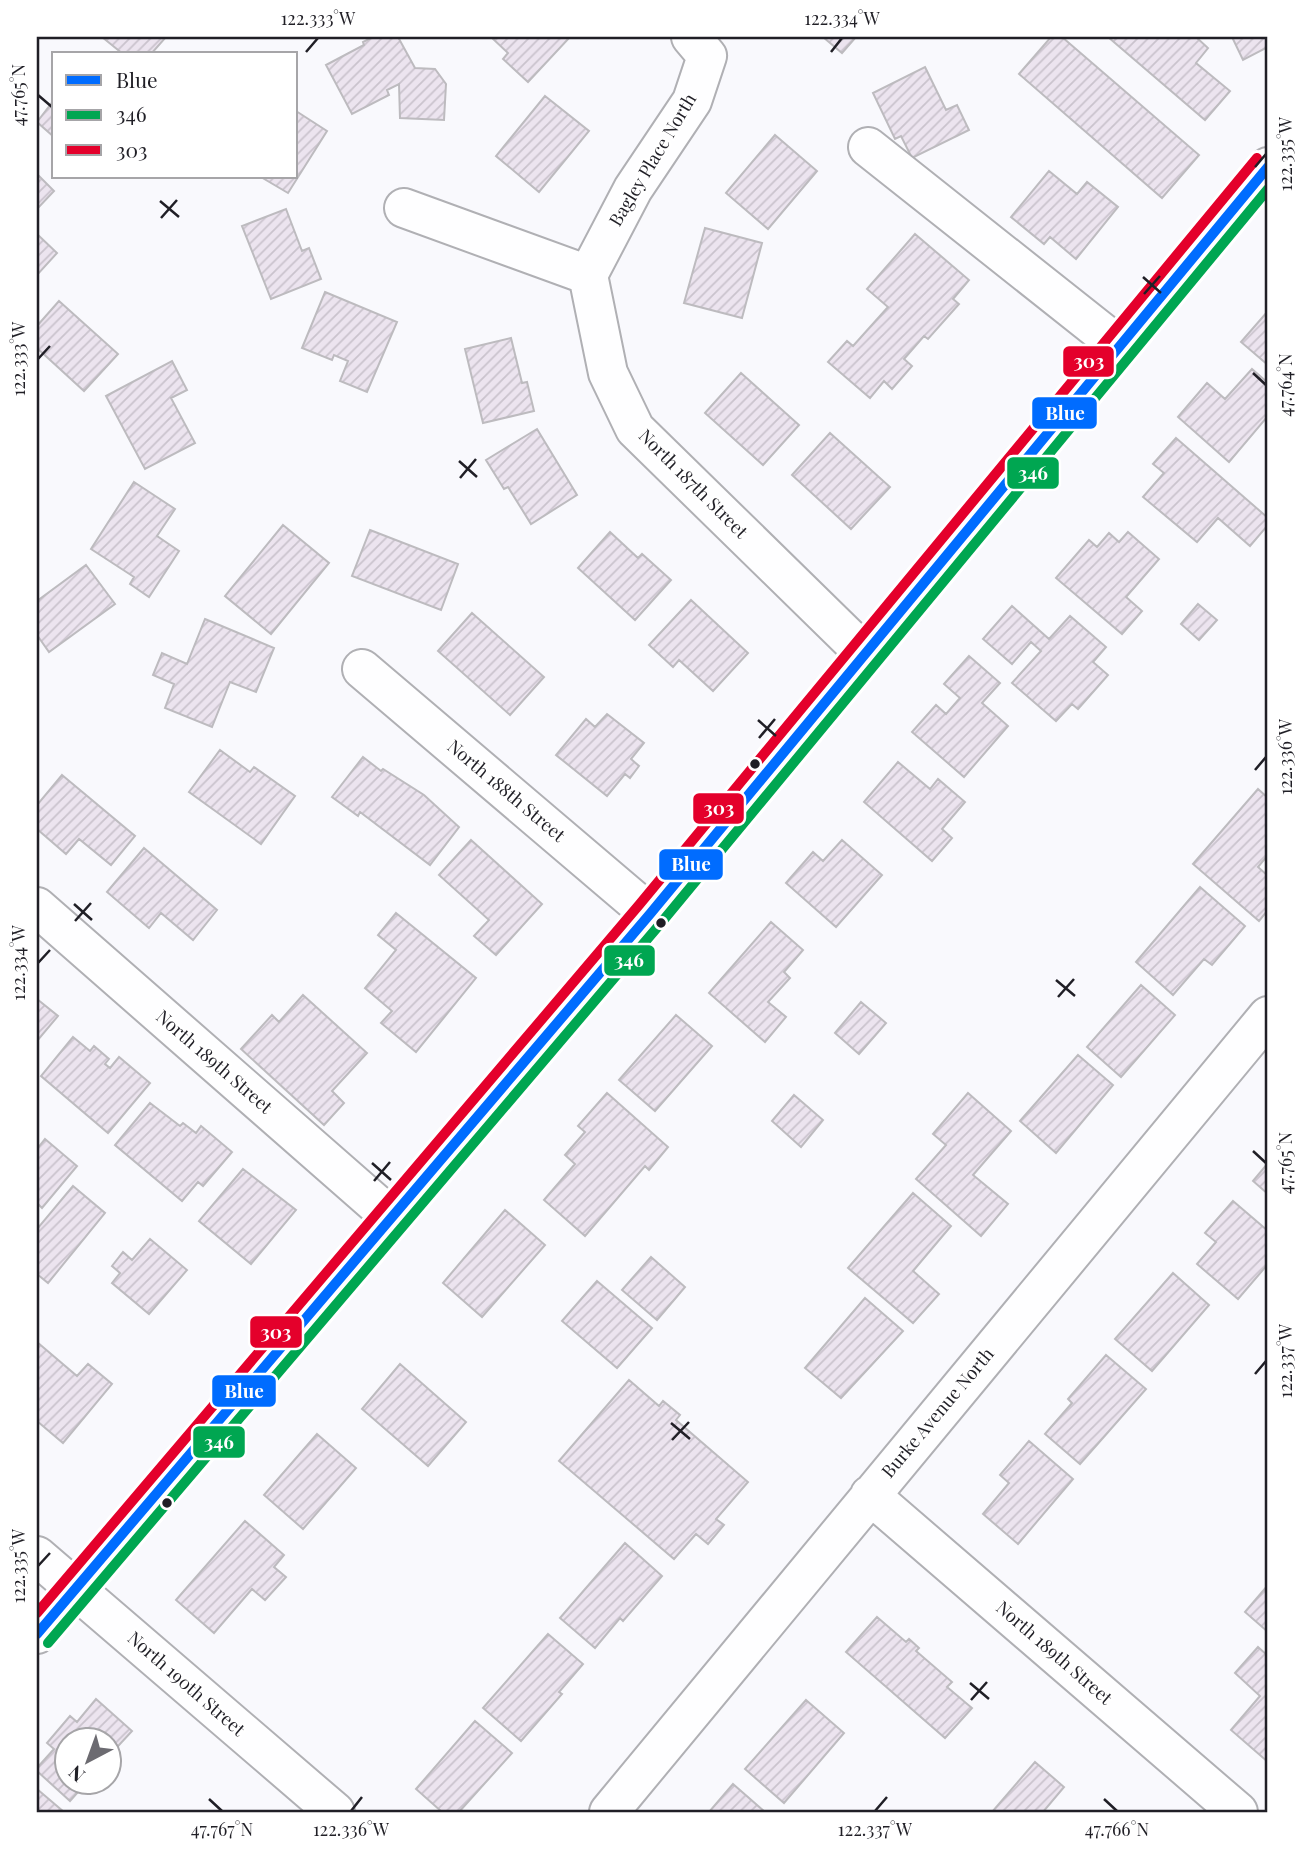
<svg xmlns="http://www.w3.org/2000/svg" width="1305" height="1849" viewBox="0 0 1305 1849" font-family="'Playfair Display',serif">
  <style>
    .building { fill: url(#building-hatch); stroke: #bdbbbf; stroke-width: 2 }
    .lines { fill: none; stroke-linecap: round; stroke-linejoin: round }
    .minor-casing { stroke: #b0b0b4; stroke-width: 42 }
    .minor { stroke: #fefeff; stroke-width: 38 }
    .bus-1-casing { stroke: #fff; stroke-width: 16 }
    .bus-2-casing { stroke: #fff; stroke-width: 16 }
    .bus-3-casing { stroke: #fff; stroke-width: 16 }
    .bus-1 { stroke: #006cff; stroke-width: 10 }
    .bus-2 { stroke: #00a651; stroke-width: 10 }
    .bus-3 { stroke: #e4002b; stroke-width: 10 }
    .ticks { fill: none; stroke: #201f26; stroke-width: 2.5 }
    .bus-dot { fill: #201f26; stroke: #fff; stroke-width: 2.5 }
    .labels { text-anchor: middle; stroke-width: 5; stroke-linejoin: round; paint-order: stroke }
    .street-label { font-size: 18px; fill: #201f26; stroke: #fff }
    .line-badge { stroke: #fff; stroke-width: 2.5 }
    .badge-label { font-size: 19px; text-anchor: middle; font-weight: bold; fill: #fff }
    .neatline { fill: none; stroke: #201f26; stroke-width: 2.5 }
    .ticks-label { font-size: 18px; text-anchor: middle; fill: #201f26 }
  </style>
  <defs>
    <pattern id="building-hatch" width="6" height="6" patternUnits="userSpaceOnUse" patternTransform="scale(1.75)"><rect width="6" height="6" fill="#ece4ef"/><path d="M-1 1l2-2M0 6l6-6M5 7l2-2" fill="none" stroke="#cac3cd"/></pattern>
  </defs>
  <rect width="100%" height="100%" fill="#f9f9fd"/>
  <path class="building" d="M102 37H166L151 54H123Z
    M373 37H398L415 68 435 69 446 84 444 120 400 118 399 84 387 90 389 95 352 114 326 65 364 45 363 42Z
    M491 37H570L528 82 503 59 508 53Z
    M823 37H856L842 53Z
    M1051 37H1062L1199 155 1162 198 1019 74Z
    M1108 37H1196L1208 48 1196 63 1230 91 1205 120Z
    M1232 37H1268V47L1243 60Z
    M925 67 946 110 957 105 969 130 912 158 901 136 895 139 873 93Z
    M545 96 589 131 539 192 496 156Z
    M54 100V137L37 122Z
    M296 111 327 131 288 193 261 177H296Z
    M775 135 817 171 768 229 726 193Z
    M1049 171 1077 194 1087 182 1118 207 1076 259 1050 237 1044 244 1011 217Z
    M37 174 54 191 37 209Z
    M286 209 302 251 309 248 321 279 271 299 242 226Z
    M705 228 762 243 742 318 684 303Z
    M37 234 57 253 37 275Z
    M915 234 969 280 953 299 959 304 928 339 924 336 904 359 912 366 892 389 884 381 870 398 828 362 847 341 853 346 888 307 867 289Z
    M325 292 397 322 367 392 340 381 348 361 334 355 332 360 302 348Z
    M59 301 118 354 84 391 37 348V326Z
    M1268 311V365L1241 342Z
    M511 338 522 383 527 382 534 411 483 423 465 349Z
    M172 361 187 390 171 398 195 443 145 469 106 396Z
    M1252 369 1268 383V416L1229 462 1178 417 1207 383 1225 399Z
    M741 373 799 425 763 465 705 413Z
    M537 429 577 495 531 524 508 487 504 489 486 460Z
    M830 433 890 487 851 529 792 475Z
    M1176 438 1268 518V525L1250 546 1218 518 1197 542 1143 497 1164 473 1153 464Z
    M134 482 175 509 157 536 179 551 149 597 130 584 134 577 91 549Z
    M283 525 329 563 271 634 225 596Z
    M370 530 458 564 441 610 352 576Z
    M610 532 638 558 642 554 671 580 635 620 578 568Z
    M1128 532 1159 559 1126 597 1142 611 1122 634 1056 578 1089 540 1097 547 1109 533 1119 542Z
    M86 565 115 604 49 652 37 635V601Z
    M691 600 748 653 713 691 679 660 673 667 649 645Z
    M1198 604 1217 620 1199 640 1181 624Z
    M1012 606 1049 639 1070 616 1106 647 1093 662 1108 675 1078 709 1072 704 1056 721 1012 683 1041 651 1031 642 1012 664 983 639Z
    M472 613 544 677 510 715 438 651Z
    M205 619 274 648 256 692 230 682 212 727 165 708 174 684 153 675 162 653 187 664Z
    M969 656 1000 683 982 703 1008 726 964 777 912 732 936 705 946 714 960 698 944 684Z
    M607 714 644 743 631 759 639 766 630 778 625 774 607 796 556 755 586 719 595 727Z
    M220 750 250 772 254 767 295 796 261 844 189 792Z
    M363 757 381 771 383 769 424 795 459 827 430 865 360 812 358 816 332 797Z
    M898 762 930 789 938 779 965 802 942 829 952 838 932 861 864 802Z
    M62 775 135 836 111 865 79 839 66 854 37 829V805Z
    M1258 789 1268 798V855L1258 867 1268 876V910L1259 921 1193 864Z
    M471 840 542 904 496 955 474 936 489 920 439 875Z
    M842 840 882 875 836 927 786 883 813 852 823 861Z
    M144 848 217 910 193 940 161 913 149 928 107 892Z
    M1200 887 1245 926 1212 965 1204 959 1173 995 1136 962Z
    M396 913 476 978 416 1052 381 1023 392 1011 365 988 396 950 378 935Z
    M771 922 803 950 784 972 790 978 768 1002 786 1017 765 1042 709 993Z
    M1141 985 1175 1015 1121 1077 1087 1047Z
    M303 995 367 1053 332 1091 344 1103 324 1125 241 1049 272 1015 279 1022Z
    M37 999 58 1016 37 1041Z
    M861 1002 886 1023 859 1054 835 1033Z
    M676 1015 712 1046 655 1111 619 1080Z
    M73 1037 90 1051 94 1046 109 1059 105 1064 110 1068 119 1057 150 1083 108 1133 41 1076Z
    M1078 1055 1113 1085 1056 1153 1020 1121Z
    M607 1093 668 1147 649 1170 645 1166 585 1236 544 1200 575 1164 565 1155 585 1132 578 1126Z
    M968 1093 1011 1131 973 1175 1008 1204 981 1236 916 1179 946 1145 933 1134Z
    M794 1095 823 1120 801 1147 772 1121Z
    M150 1103 180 1126 183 1123 196 1133 201 1126 232 1152 203 1186 198 1182 182 1201 115 1145Z
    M45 1139 77 1166 42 1208 37 1203V1149Z
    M1268 1163V1194L1253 1181Z
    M243 1169 296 1210 251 1264 199 1221Z
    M73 1186 105 1213 48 1283 37 1274V1229Z
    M913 1193 951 1226 913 1271 939 1294 913 1323 848 1268Z
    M1233 1201 1268 1231V1264L1238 1299 1197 1264 1216 1242 1205 1233Z
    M505 1210 545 1245 482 1317 443 1283Z
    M150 1239 187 1270 149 1314 112 1283 120 1273 112 1266 123 1252 132 1260Z
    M651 1257 685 1287 657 1320 622 1290Z
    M1173 1273 1209 1305 1152 1371 1115 1339Z
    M597 1281 652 1328 617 1368 562 1321Z
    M865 1298 903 1331 841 1398 805 1368Z
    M37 1342 77 1376 88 1364 112 1384 63 1443 37 1421Z
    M1106 1355 1146 1389 1080 1464 1045 1434 1072 1403 1068 1399Z
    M400 1364 466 1422 428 1466 362 1409Z
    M629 1380 659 1406 663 1401 680 1415 676 1420 748 1482 716 1519 724 1525 708 1544 696 1534 674 1559 559 1461Z
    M317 1434 356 1468 303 1529 264 1495Z
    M1029 1441 1073 1479 1018 1544 983 1514 1009 1483 1000 1475Z
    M245 1521 284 1555 274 1567 286 1577 265 1600 252 1589 214 1633 176 1600Z
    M625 1543 662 1576 623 1621 620 1618 595 1648 560 1618Z
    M1268 1585V1632L1245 1612Z
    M877 1617 906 1642 909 1639 919 1648 916 1651 952 1682 947 1687 972 1708 945 1738 846 1652Z
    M548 1634 583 1664 559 1692 562 1694 521 1741 483 1708Z
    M1258 1647 1268 1656V1762L1231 1730 1260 1696 1235 1673Z
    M96 1699 132 1731 108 1757V1741H66V1783H86L70 1801 37 1771V1768L54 1749 47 1743 70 1716 77 1722Z
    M806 1700 844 1733 784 1803 745 1769Z
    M475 1721 512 1753 459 1812H442L416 1789Z
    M1035 1762 1064 1787 1043 1812H992Z
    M733 1784 765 1812H709Z
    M37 1789 64 1812H37Z"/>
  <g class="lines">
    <g class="minor-casing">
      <path id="minor" d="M868 147 1119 346
        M404 208 588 275
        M588 275 608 373 635 429 865 654
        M588 275 633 189 692 101 707 56 691 37
        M362 669 650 914
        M37 907 392 1218
        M870 1495 1238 1812
        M37 1556 335 1812
        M37 1634 650 914 1268 167
        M609 1812 1268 1016"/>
    </g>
    <use href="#minor" class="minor"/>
    <g class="bus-1-casing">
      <path id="bus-1" d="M37 1634 650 914 1268 167"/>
    </g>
    <g class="bus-2-casing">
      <path id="bus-2" d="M48 1643 661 923 1268 189"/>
    </g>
    <g class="bus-3-casing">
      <path id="bus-3" d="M37 1613 639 905 1257 158"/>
    </g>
    <use href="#bus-1" class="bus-1"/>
    <use href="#bus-2" class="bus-2"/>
    <use href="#bus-3" class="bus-3"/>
  </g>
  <path class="ticks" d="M306 52 318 38M831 52 842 38M38 95 52 107M1255 167 1266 154M160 201 179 217M161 218 177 200M1143 277 1161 293M1144 294 1160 276M38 359 50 346M1253 373 1266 385M459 461 477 477M460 478 476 459M758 720 776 736M759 738 775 719M1255 770 1266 757M74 904 92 920M75 921 91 903M38 963 50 950M1056 980 1075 996M1058 997 1074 979M1253 1151 1266 1163M372 1163 391 1180M374 1181 390 1162M1255 1374 1266 1361M671 1423 690 1439M672 1440 689 1422M38 1566 50 1553M970 1683 989 1699M971 1700 987 1682M209 1799 222 1811M1104 1799 1117 1811M351 1811 362 1797M875 1811 887 1797"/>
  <g class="bus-dot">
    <circle cx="755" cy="764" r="6"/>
    <circle cx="661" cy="923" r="6"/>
    <circle cx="167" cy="1503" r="6"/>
  </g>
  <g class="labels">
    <g class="street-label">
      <text transform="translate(653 160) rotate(-59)" y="6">Bagley Place North</text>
      <text transform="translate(693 484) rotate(45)" y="6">North 187th Street</text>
      <text transform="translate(506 791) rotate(40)" y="6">North 188th Street</text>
      <text transform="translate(214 1062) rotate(41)" y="6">North 189th Street</text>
      <text transform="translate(938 1413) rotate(-50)" y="6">Burke Avenue North</text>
      <text transform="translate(1054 1653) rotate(41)" y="6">North 189th Street</text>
      <text transform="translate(186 1684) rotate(41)" y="6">North 190th Street</text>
    </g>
  </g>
  <g class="line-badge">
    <rect x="1062" y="345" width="53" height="33" rx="7" fill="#e4002b"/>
    <rect x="1031" y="396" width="67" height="34" rx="7" fill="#006cff"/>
    <rect x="1006" y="456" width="54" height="34" rx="7" fill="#00a651"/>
    <rect x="692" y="792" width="53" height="33" rx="7" fill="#e4002b"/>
    <rect x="658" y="848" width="66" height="33" rx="7" fill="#006cff"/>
    <rect x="603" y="944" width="53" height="33" rx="7" fill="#00a651"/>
    <rect x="249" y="1315" width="54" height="34" rx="7" fill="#e4002b"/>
    <rect x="211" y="1374" width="66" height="34" rx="7" fill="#006cff"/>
    <rect x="192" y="1425" width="54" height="34" rx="7" fill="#00a651"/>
  </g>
  <g class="badge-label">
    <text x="1089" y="368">303</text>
    <text x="1065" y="420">Blue</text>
    <text x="1033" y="480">346</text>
    <text x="719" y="815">303</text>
    <text x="691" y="871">Blue</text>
    <text x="629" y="967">346</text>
    <text x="276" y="1339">303</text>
    <text x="244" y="1398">Blue</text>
    <text x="219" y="1449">346</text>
  </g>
  <rect width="1305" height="1849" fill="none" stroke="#ffffff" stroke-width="77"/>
  <rect x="52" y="52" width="245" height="126" fill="#ffffff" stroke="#a6a5a8" stroke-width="2"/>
  <rect x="66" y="75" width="35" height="10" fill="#006cff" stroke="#a6a5a8" stroke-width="2"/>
  <text x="116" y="88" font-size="21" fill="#201f26">Blue</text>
  <rect x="66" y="110" width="35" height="10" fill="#00a651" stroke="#a6a5a8" stroke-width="2"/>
  <text x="116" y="122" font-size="21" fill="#201f26">346</text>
  <rect x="66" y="145" width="35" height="10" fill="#e4002b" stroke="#a6a5a8" stroke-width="2"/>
  <text x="116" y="158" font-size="21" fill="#201f26">303</text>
  <g transform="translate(88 1761) rotate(221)"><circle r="33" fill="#ffffff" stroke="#a6a5a8" stroke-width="2"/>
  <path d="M0-5L12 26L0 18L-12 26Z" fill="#6c6b71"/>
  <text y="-10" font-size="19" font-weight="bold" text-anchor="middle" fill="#201f26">N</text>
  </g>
  <rect x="38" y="38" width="1228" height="1773" class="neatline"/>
  <g class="ticks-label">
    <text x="318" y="25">122.333°W</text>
    <text x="842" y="25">122.334°W</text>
    <text transform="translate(19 95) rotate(-90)" y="6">47.765°N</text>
    <text transform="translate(1286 154) rotate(-90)" y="6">122.335°W</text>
    <text transform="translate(19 359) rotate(-90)" y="6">122.333°W</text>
    <text transform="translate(1286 385) rotate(-90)" y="6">47.764°N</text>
    <text transform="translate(1286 757) rotate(-90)" y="6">122.336°W</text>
    <text transform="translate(19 963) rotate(-90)" y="6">122.334°W</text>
    <text transform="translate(1286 1163) rotate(-90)" y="6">47.765°N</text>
    <text transform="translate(1286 1361) rotate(-90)" y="6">122.337°W</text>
    <text transform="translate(19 1566) rotate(-90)" y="6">122.335°W</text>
    <text x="222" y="1836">47.767°N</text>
    <text x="351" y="1836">122.336°W</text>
    <text x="875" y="1836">122.337°W</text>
    <text x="1117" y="1836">47.766°N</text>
  </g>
</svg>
